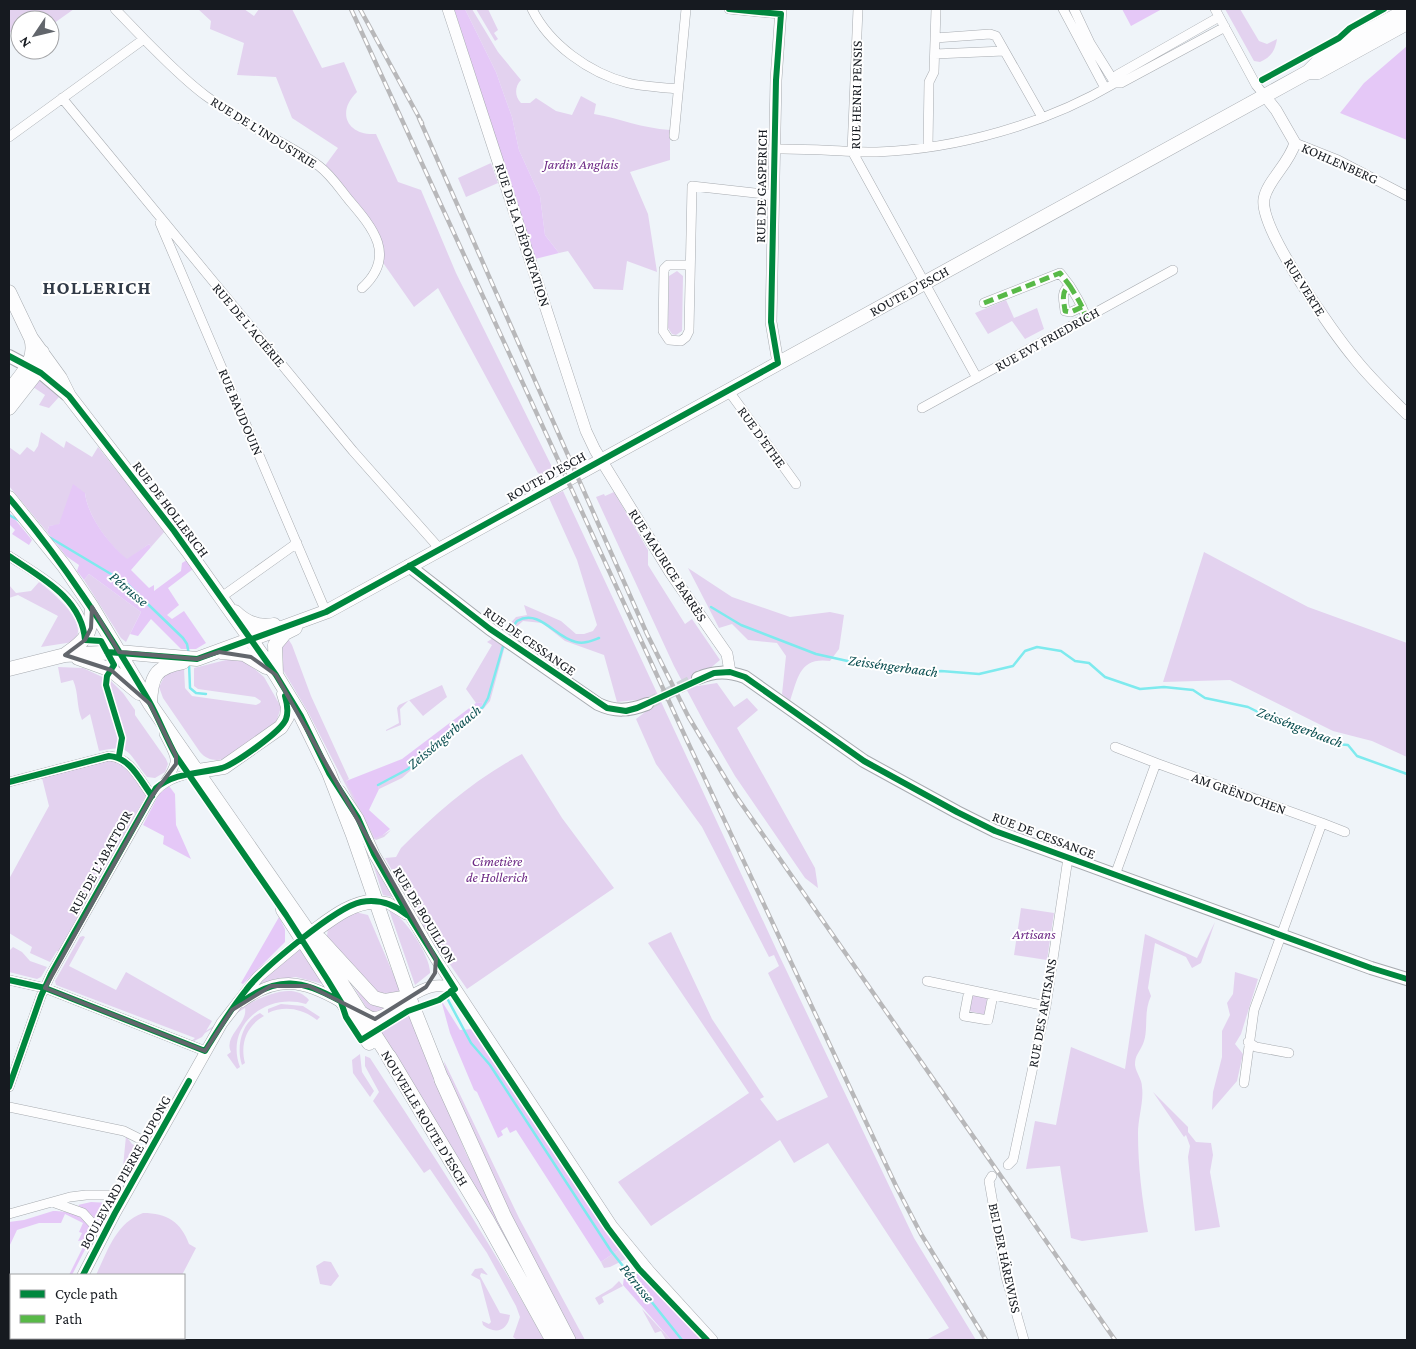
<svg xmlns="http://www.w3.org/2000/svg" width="1416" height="1349" viewBox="0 0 1416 1349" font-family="'Crimson Pro',serif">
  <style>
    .green { fill: #e3d2ef }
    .forest { fill: #e5c8f7 }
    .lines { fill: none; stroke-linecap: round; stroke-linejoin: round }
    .stream { stroke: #7eeaee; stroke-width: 2.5 }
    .secondary-tunnel { stroke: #ced3d8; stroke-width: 12; stroke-dasharray: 12 6; stroke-linecap: butt }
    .minor-casing { stroke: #a7abb0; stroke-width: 10 }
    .tertiary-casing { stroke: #a7abb0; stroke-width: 12 }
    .secondary-casing { stroke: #a7abb0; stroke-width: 14 }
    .primary-casing { stroke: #a7abb0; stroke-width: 15 }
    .trunk-casing { stroke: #a7abb0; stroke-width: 16 }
    .minor { stroke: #fdfdfe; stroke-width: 9 }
    .tertiary { stroke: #fdfdfe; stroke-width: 11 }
    .secondary { stroke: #fdfdfe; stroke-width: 12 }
    .primary { stroke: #fdfdfe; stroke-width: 14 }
    .trunk { stroke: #fdfdfe; stroke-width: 15 }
    .rail-casing { stroke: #b8b8ba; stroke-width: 4.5 }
    .rail { stroke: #fff; stroke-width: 2.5; stroke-dasharray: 8; stroke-linecap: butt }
    .quiet { stroke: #58b947; stroke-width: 5; stroke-dasharray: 10 5; stroke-linecap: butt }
    .cycleway-casing { stroke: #fff; stroke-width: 9 }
    .cycleway { stroke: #00873e; stroke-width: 6 }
    .marked { fill: none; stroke: #62666c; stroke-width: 4; stroke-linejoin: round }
    .labels { text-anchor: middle; stroke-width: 4; stroke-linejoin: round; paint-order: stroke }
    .street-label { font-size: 14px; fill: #161a20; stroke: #fff }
    .park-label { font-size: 14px; font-style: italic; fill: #6d2985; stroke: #fff }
    .water-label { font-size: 15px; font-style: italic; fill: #0a4e50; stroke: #fff }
    .district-label { font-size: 19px; font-weight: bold; letter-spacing: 1px; fill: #313a47; stroke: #fff }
  </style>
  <rect width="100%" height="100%" fill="#eff4f9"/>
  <path class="green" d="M9 9H74L50 26V20H20V27L9 33Z
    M198 9H244L254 16 259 9H292L322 68 344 62 357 92C336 112 347 136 376 134L398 182 421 190 456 273 555 473 547 477 538 473 438 288 414 307 379 257 378 241 324 167 338 148 292 118 276 77 237 75 244 43 210 29 211 21Z
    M465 9H472L498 52 521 80C515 86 514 96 521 103H530L536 98 556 111 572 115 581 96 596 104 594 114C622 119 641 128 670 130V160L630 172 648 214 657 272 627 261 623 290 594 289 568 251 559 253 545 235 540 196 519 150 512 117 496 72Z
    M476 9H488L498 30 494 33 498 39 495 41Z
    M1225 9H1240L1259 41 1267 44 1277 39C1275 51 1271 57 1260 62L1254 61Z
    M491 163 498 183 466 197 458 178Z
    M677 271 683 276 682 331 676 335 672 334 668 328 669 276Z
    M1006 300 1014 318 1037 308 1044 329 1025 339 1012 321 988 334 975 313Z
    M39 380 52 389 59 397 49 408 39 405 45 395 33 387Z
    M41 432 64 448 66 441 92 457 98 447 165 531 151 547 149 544 127 560C108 543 88 517 85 493L58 525 49 526 47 532 9 486V447L20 455 27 447 34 452 38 446Z
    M563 491 778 953 914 1238 976 1340H926L949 1328 828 1143 794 1163 780 1140 651 1226 618 1182 749 1093 648 943 671 932 712 1019 764 1097 760 1099 777 1121 828 1097 768 973 779 966 774 955 769 957 702 827 656 764 636 719 649 709 645 699 617 702 604 655 565 641 542 623 523 621 510 633 505 629 516 617 527 615 524 605 561 621 576 634H584L593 631 597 625 577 560 549 498Z
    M614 492 648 550V565L685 624 692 619 720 660 708 670H698L692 675 698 686 717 683 734 707 747 698 758 710 737 728 815 868 818 888 805 878 735 776 706 726 674 666 596 497 604 494 605 496Z
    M1204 552 1308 607 1407 643V757L1372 741 1333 731 1230 680 1163 682Z
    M688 568 732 597 790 617 830 612 844 615 839 649 830 661C800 657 798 677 790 701L782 694 786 656 777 643 748 640 732 624 719 628Z
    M89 574 141 612 126 642 121 638 84 580Z
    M39 582C52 592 92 624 73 642L41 647 58 616 18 595 9 598V585L16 593 31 591Z
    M287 637 292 645 311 696 349 779 346 781 383 835 391 830 384 837 376 840 373 838 308 712 280 665V646Z
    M493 638 505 646 490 701 479 714 483 702 476 703 466 689 492 645 487 642Z
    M230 659 245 661 264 677 281 707 276 723 225 759C214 761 207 760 200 752L163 698 159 687 165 675 177 669H184L185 688 192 696 256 705 260 703 261 701 255 697 198 689 194 686V668Z
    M58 667 83 668 111 681 123 693 135 710V715L166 759 168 764 165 772 155 778 147 777C128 754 132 743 99 751L90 714 82 720C76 705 79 694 73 680L61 683Z
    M442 685 447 697 423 716 409 700 400 709 401 725 386 731V730L399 723 397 708 399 705Z
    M460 723 462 725 402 778 379 789 378 785 390 780Z
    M522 754 562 818 614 888 467 989 424 927 385 858 396 857 401 848C438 811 475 779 522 754Z
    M119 756 152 796 62 954 57 951 50 962 30 953 32 947 9 933V879L49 806 41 774Z
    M373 864 392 896V897L383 895Z
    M1021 908 1054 913 1047 960 1014 955Z
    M389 910C404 915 431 957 430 973L415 985Z
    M355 912 368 915 401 992 383 995 369 988 327 936 328 928Z
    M1215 922 1201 963 1192 968 1186 957 1155 943 1148 988 1151 996C1143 1012 1149 1030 1143 1044 1139 1053 1135 1055 1135 1065 1136 1073 1142 1079 1142 1087 1144 1101 1138 1118 1138 1133 1138 1166 1142 1199 1148 1232L1082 1241 1071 1238 1060 1166 1026 1169 1035 1121 1056 1125 1071 1047 1125 1069 1145 934 1197 958Z
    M83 936 85 937 69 966 116 990 126 972 212 1021 206 1031C228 1017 286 972 309 1000L306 1004C267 992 224 1025 240 1067L237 1069 227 1055 231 1052C223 1036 248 1024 245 1008L205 1033 202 1037 188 1044 195 1038 56 985 55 981 80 937Z
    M13 947 22 952 30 961 47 967 41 977 37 979 9 972 10 950Z
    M300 949 323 984 296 977 261 983 260 981Z
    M1235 972 1258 979 1241 1034 1235 1044 1243 1054 1237 1081 1212 1110 1213 1092 1222 1057V1031L1230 1015 1227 1003 1233 994Z
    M352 984 371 1003 390 1007 374 1013 369 1012Z
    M971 995 987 997 986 1015 969 1011Z
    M281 1004 303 1006 320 1017 317 1020C303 1009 285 1005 268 1013V1009Z
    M260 1013 264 1016C246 1026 240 1044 245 1063L242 1065C236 1048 241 1022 260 1013Z
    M410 1015 465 1151 523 1272 381 1031Z
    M360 1054 362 1072 374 1091 370 1097 353 1073 352 1060Z
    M365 1056 370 1058C430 1150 491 1243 544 1340H517L513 1337 520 1317 516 1306 487 1253 430 1169 424 1173 373 1101 379 1092 365 1066Z
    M444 1061 519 1218 585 1340H576C538 1269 501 1197 469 1124 461 1105 446 1080 444 1061Z
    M1153 1092 1188 1127V1132L1196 1142 1211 1143 1213 1155 1210 1172 1220 1227 1195 1231 1188 1157 1190 1146 1186 1135 1184 1137Z
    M126 1136 132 1144 139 1148 122 1177Z
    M143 1213C167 1213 181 1222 189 1244L196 1248 182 1275H96C108 1250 116 1223 143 1213Z
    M620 1249 626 1259 610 1267 604 1268 601 1262Z
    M324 1261 331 1262 339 1276 331 1286 320 1284 316 1266Z
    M482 1268 488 1275 481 1273 480 1276 500 1313 510 1315C508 1331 495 1335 483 1325L482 1321 489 1324 491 1322 480 1280 471 1275 475 1269Z
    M619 1281 623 1286 602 1297 604 1302 599 1305 595 1298 612 1288Z
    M9 1308 11 1309V1338H41L40 1340H9Z
    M642 1309 671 1340H666L661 1331 655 1333Z
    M73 1338H151L150 1340H73Z"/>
  <path class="forest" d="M454 9H465L496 72 512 117 519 150 540 196 545 235 559 253 535 259Z
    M1122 9H1162L1131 26Z
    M1407 46V140L1340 113 1364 83Z
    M73 484 85 493C88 517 108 543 127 559L149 544 151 547 131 570 149 588 154 585V591L181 571 182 563 187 560 193 569 168 588 179 605 167 615 172 619 184 611 206 643 196 649H181L151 619 138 636 130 634 141 612 89 574 84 580 77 571 79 565 66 556 47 532 49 526 59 524Z
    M9 512 32 540 29 545 12 534 15 530 9 524Z
    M483 702 479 714 462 725 460 723 408 769 378 785 379 789 369 810 390 829 383 835 375 838 346 781 402 759 476 703Z
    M169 786 175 794 176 825 191 859 163 844 164 836 143 825 159 794Z
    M279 917 285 929V942L243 984 241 983Z
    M441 1000 460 1030 474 1029 594 1214 620 1249 601 1262 516 1130 510 1133 507 1127 501 1131 503 1135 498 1138 477 1092 474 1090 450 1033Z
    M91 1202 109 1203 98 1221 78 1205Z
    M53 1211C68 1211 91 1216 92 1236L72 1275H69L87 1239 78 1241 82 1233 79 1232 83 1223 65 1214 61 1223H39L17 1230 9 1247V1222L24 1220Z
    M637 1271 640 1273 702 1340H671L623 1285 624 1277Z"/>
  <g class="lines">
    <path class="stream" d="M9 515 20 521
      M49 537 126 583 183 638 187 644 189 655
      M711 607 741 625 816 654 861 664 923 673 941 671 979 674 1013 666 1025 651 1037 647 1061 651 1075 661 1089 663 1105 677 1140 689 1164 687 1193 690 1205 698 1248 707 1282 724 1336 744 1348 745 1357 756 1407 774
      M506 636 517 621C540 608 555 638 576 642 584 644 591 641 599 638
      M189 663 190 688 196 693 206 694
      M378 785 408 769 460 723 483 707 488 698 504 643
      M447 998 471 1043 490 1065 611 1251 682 1340"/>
    <path class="secondary-tunnel" d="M647 704 698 678"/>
    <g class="minor-casing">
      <path id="minor" d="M532 9C549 44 589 73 628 83 644 87 662 87 678 89
        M729 9 781 14
        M858 9 852 151 977 378
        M1063 9 1105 88
        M1074 9 1090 43 1115 83
        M1215 9 1256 85 1265 96
        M935 38 990 34 996 36 1042 117
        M144 39C164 59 183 79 206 96 220 106 235 116 250 125 273 139 298 150 319 166 331 175 340 189 349 200 373 228 397 256 362 288
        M935 54 1004 51
        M1115 83 1117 75 1219 17
        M62 98 353 451 439 548
        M674 136 686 9
        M9 137 144 39 115 9
        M1295 143 1338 160 1407 196
        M928 146 929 82 934 72 936 9
        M774 149C808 148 843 152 877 152 957 149 1046 124 1115 83H1121L1225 27
        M160 223 326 612
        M690 265H668L664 269 663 331 669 340 681 341 686 337 689 331 692 186 773 195
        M984 303 1060 273 1070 286
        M1082 307 1071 312 1065 311C1064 301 1060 291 1070 286 1076 296 1083 306 1086 318
        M728 390 796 484
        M922 408 1173 270
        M9 556C38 575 82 597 85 636
        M220 598 297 543
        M164 734C176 757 181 760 165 782
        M1115 747 1156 763
        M9 782 109 756C130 757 140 780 152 796
        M1322 823 1345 832
        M1115 875 1156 763 1322 823 1254 1010 1244 1083
        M9 980 45 988 205 1051
        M927 981 1046 1006
        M969 990 964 1016 988 1020 993 995
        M1248 1042 1256 1047 1289 1053
        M9 1087 41 996 51 974 152 796C162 780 180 776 198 771
        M9 1107 124 1131 138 1138
        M1008 1165 1013 1160 1046 1006 1068 858
        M992 1176 989 1181 1006 1277 1024 1340
        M55 1203 83 1213 103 1235
        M9 1214 70 1197 86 1195H125"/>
    </g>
    <g class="tertiary-casing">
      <path id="tertiary" d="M448 9 586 431 595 450 670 572 727 654 730 672
        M1265 96 1276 110 1295 143C1289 164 1267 181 1264 199 1259 229 1334 334 1355 359 1371 379 1389 396 1407 414
        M778 363 771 322 776 80 781 9
        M340 791 358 818 374 854 436 959 612 1226 650 1272 712 1340
        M376 901 388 903 406 914
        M409 997C426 987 437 982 455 989
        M241 1002C278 975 303 980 341 1002
        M83 1275 115 1213 222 1023 258 977 307 936
        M52 1340 53 1338"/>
    </g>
    <g class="secondary-casing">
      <path id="secondary" d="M9 356 41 373 67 395
        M409 566 490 629 598 704C615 712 629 711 647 704
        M698 678C716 671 727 671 745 677L864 761 957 812 995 831 1371 968 1407 979"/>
    </g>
    <g class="primary-casing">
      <path id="primary" d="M1309 72H1318L1407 23
        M9 292 31 338 60 378 69 396 188 551 276 675 301 716 329 773 353 835 409 997 442 1080
        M9 391C21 375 38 360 31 338
        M9 408 41 367 42 352
        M9 498 64 566 92 607 150 704 310 934 389 1057
        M235 612C246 623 258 628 274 625
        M221 652 244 654 266 667
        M66 654C88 639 91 633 92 607
        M78 658 111 670 139 693
        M9 669 65 655 119 652 197 659 328 611 1308 72 1327 53 1407 10
        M276 674 275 645 285 633 295 628
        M150 704C151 676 155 667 183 662
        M198 771 224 767 281 727 287 717 288 707 284 694
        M283 910 369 1043
        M310 934C331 919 349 903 376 901
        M320 939 374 998 385 1001 409 997
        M359 1012C364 1014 369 1019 374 1019 385 1019 400 1006 407 999"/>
    </g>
    <g class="trunk-casing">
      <path id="trunk" d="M389 1057 486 1219 553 1340
        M442 1080 504 1217 568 1340"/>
    </g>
    <use href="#minor" class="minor"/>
    <use href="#tertiary" class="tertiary"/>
    <use href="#secondary" class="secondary"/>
    <use href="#primary" class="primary"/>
    <use href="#trunk" class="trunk"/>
    <g class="rail-casing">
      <path id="rail" d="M351 9 684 734 896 1186 921 1234 986 1340
        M360 9 422 123
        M419 118 647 634 688 716 736 796 1115 1340"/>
    </g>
    <use href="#rail" class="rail"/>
    <path class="quiet" d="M984 303 1060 273 1070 286
      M1082 307 1071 312 1065 311C1064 301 1060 291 1070 286 1076 296 1083 306 1086 318"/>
    <g class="cycleway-casing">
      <path id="cycleway" d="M1262 80 1339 38 1350 28 1384 9
        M9 356 41 373 69 396 174 531 276 675 301 716 329 773 358 818 374 854 409 916 455 989 439 1000 408 1011 361 1040 346 1017 341 1002 327 979 286 915 176 756C166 738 159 719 149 701 107 630 63 561 9 498
        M9 556C40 577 82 598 85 640L101 641 114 665 107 676 106 685 122 738 119 756
        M409 566 490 629 607 708 626 711 637 708 714 673 730 672 745 677 864 761 957 812 995 831 1371 968 1407 979
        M107 652 197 659 326 612 778 363 771 322 776 80 781 14 729 9
        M9 782 109 756C130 757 140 780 152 796
        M9 980 45 988 205 1051C218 1030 230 1010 246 990 262 969 336 907 361 902 378 899 394 904 407 915
        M451 991 608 1228 639 1269 707 1340
        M242 1002C278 975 303 980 340 1001
        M9 1087 41 996 51 974 156 788C176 772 199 774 222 768 235 764 282 731 286 719 289 711 287 703 285 696
        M83 1275 115 1213 189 1081"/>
    </g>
    <use href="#cycleway" class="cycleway"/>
  </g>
  <path class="marked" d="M92 607 119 652 197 659 219 652 251 657 276 675 436 959 435 973 426 987 375 1019 309 986H271L232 1010 205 1051 45 988 152 796 176 764V756L150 704 111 670 65 655 85 640 91 628Z"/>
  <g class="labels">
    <g class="street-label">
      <text transform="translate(856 95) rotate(-89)" y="5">RUE HENRI PENSIS</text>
      <text transform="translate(264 132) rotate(32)" y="5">RUE DE L'INDUSTRIE</text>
      <text transform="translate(1340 163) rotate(24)" y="5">KOHLENBERG</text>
      <text transform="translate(761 186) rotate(-89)" y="5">RUE DE GASPERICH</text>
      <text transform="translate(523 235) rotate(72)" y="5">RUE DE LA DÉPORTATION</text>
      <text transform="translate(1305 287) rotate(58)" y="5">RUE VERTE</text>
      <text transform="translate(909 291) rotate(-29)" y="5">ROUTE D'ESCH</text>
      <text transform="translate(249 325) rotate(50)" y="5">RUE DE L'ACIÉRIE</text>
      <text transform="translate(1047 339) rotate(-29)" y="5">RUE EVY FRIEDRICH</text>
      <text transform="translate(241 412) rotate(67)" y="5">RUE BAUDOUIN</text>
      <text transform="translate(762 437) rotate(54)" y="5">RUE D'ETHE</text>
      <text transform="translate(546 476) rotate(-29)" y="5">ROUTE D'ESCH</text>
      <text transform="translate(171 509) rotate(53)" y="5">RUE DE HOLLERICH</text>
      <text transform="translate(668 565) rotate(57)" y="5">RUE MAURICE BARRÈS</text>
      <text transform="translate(530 641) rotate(35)" y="5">RUE DE CESSANGE</text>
      <text transform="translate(1239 793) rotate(20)" y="5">AM GRËNDCHEN</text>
      <text transform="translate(1044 835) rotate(21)" y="5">RUE DE CESSANGE</text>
      <text transform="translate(100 862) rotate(-61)" y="5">RUE DE L'ABATTOIR</text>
      <text transform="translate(425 915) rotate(59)" y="5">RUE DE BOUILLON</text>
      <text transform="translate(1042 1013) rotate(-80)" y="5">RUE DES ARTISANS</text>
      <text transform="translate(425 1118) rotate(59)" y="5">NOUVELLE ROUTE D'ESCH</text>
      <text transform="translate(125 1172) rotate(-61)" y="5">BOULEVARD PIERRE DUPONG</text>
      <text transform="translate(1005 1258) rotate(78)" y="5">BEI DER HÄREWISS</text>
    </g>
    <g class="park-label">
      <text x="581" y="169">Jardin Anglais</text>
      <text x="497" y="866">Cimetière<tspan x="497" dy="16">de Hollerich</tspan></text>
      <text x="1034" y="939">Artisans</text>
    </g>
    <g class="water-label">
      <text transform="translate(129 589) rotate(40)" y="5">Pétrusse</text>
      <text transform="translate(893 666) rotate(8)" y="5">Zeisséngerbaach</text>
      <text transform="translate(1300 727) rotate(21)" y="5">Zeisséngerbaach</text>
      <text transform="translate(444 737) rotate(-40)" y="5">Zeisséngerbaach</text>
      <text transform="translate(637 1283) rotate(51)" y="5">Pétrusse</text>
    </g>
    <g class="district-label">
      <text x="97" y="294">HOLLERICH</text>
    </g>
  </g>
  <rect width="1416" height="1349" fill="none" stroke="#161a20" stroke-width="20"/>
  <rect x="10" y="1274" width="175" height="65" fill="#ffffff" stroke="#a2a3a6"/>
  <rect x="20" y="1290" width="25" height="8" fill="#00873e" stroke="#a2a3a6"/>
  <text x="55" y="1299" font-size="15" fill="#161a20">Cycle path</text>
  <rect x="20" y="1315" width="25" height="8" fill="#58b947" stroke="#a2a3a6"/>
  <text x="55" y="1324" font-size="15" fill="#161a20">Path</text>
  <g transform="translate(35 35) rotate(235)"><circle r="24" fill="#ffffff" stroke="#a2a3a6"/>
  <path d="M0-4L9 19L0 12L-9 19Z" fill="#62666c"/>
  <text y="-8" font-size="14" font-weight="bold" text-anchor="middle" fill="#161a20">N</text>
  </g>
</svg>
